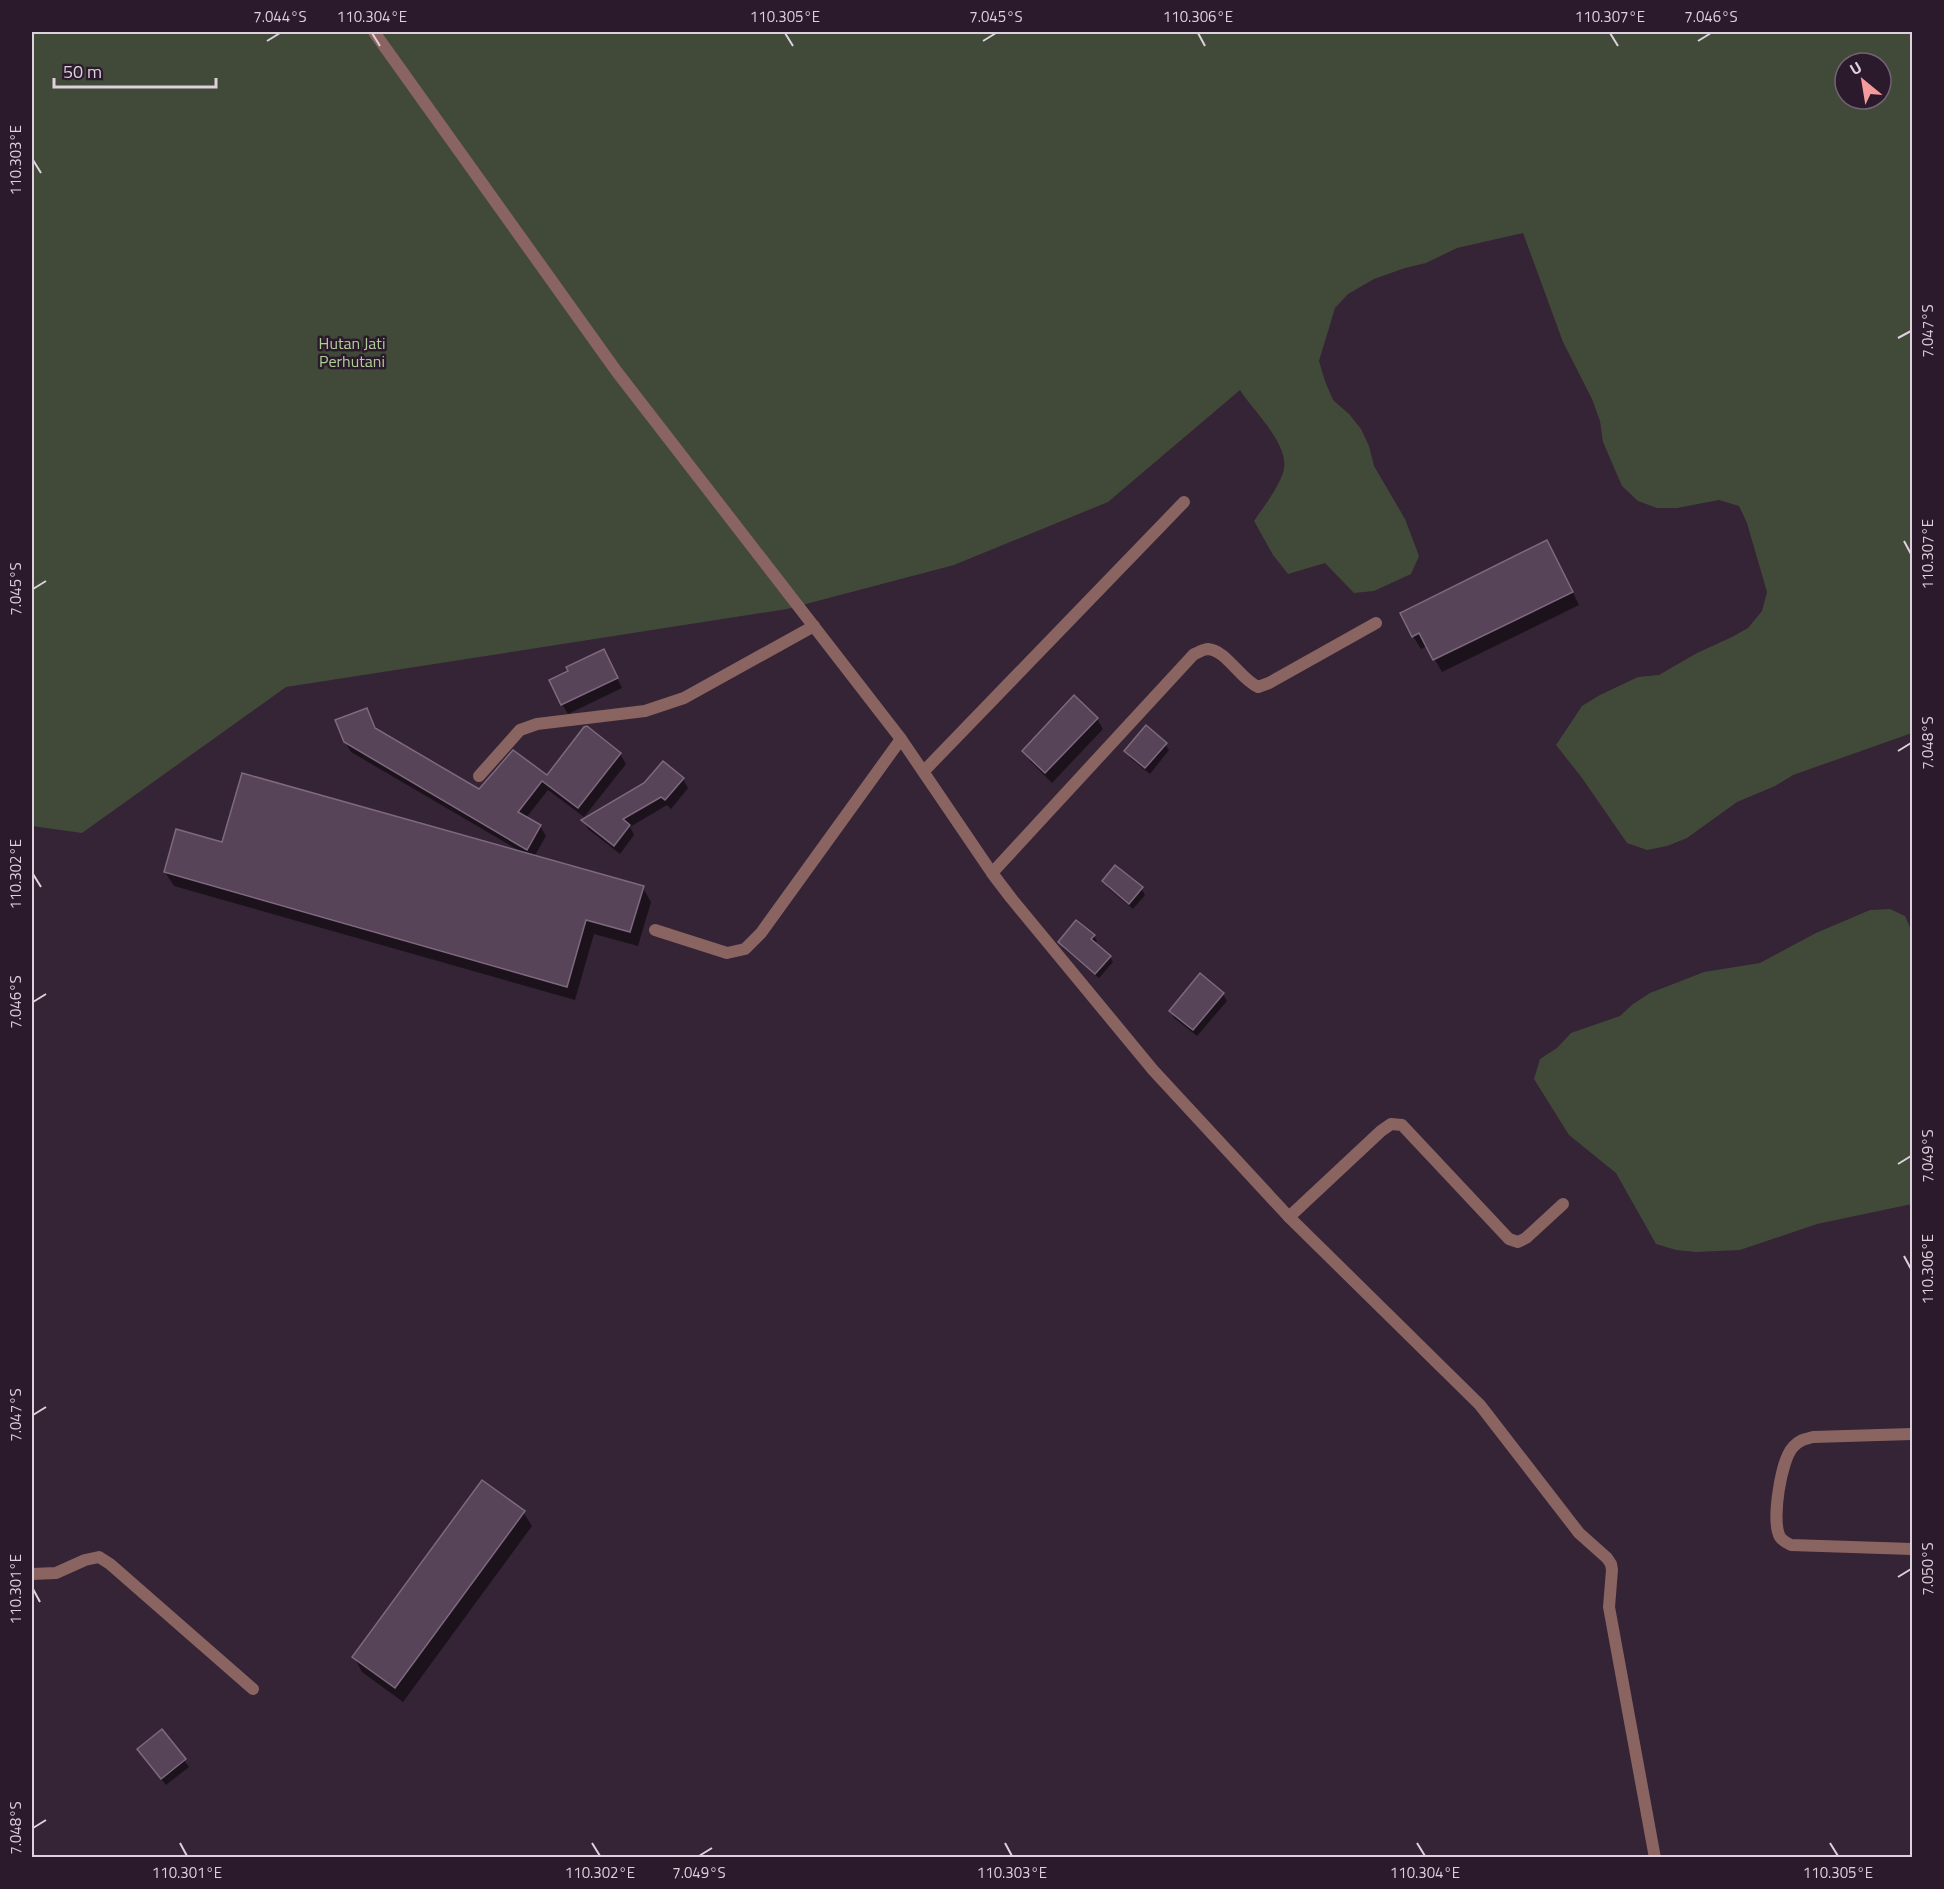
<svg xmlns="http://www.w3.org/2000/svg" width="1944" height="1889" viewBox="0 0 1944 1889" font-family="'Titillium Web',sans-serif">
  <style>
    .green { fill: #414a39; fill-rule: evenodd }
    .shadow { fill: #0007 }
    .building { fill: #584459; stroke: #7e697e; stroke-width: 1.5 }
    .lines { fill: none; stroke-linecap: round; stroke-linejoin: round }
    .service { stroke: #8a6461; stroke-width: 12 }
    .minor { stroke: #8a6461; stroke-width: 12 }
    .ticks { fill: none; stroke: #ddd1dd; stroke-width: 2 }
    .labels { text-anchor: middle; stroke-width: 5; stroke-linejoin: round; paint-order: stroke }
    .park-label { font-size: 16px; fill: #b0cd97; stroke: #2b192c }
    .neatline { fill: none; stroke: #ddd1dd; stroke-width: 2 }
    .ticks-label { font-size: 15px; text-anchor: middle; fill: #ddd1dd }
  </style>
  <rect width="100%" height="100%" fill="#352336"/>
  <path class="green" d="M32 32H1912V733L1793 775 1775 786 1737 802 1687 838 1667 846 1647 850 1627 843 1582 778 1556 745 1582 706 1600 695 1638 677 1659 675 1697 653 1732 637 1748 628 1762 611 1767 592 1747 523 1739 506 1719 500 1677 508H1657L1638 501 1622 486 1603 442 1600 421 1592 399 1563 342 1523 233 1457 248 1426 263 1405 268 1374 279 1348 294 1335 308 1319 361 1325 381 1333 400 1349 414 1361 429 1369 446 1374 466 1405 519 1419 556 1411 574 1374 591 1354 593 1325 563 1288 574 1273 555 1254 521C1264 506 1277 490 1283 473 1292 446 1253 411 1240 390L1108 502 954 565 787 609 286 687 82 833 32 826ZM1845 63H1881V99H1845Z
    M1890 909 1905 916 1912 932V1204L1817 1224 1740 1250 1696 1252 1676 1250 1656 1244 1616 1173 1569 1135 1534 1079 1540 1059 1557 1048 1571 1033 1620 1016 1633 1004 1650 993 1704 972 1760 963 1816 933 1870 910Z"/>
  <path class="shadow" d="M1554 555 1579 605 1442 672 1427 646 1421 649 1413 636Z
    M609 661 622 688 568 714 562 704Z
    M367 709 377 731 479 791 547 777 587 728 620 754 626 764 584 817 548 790 526 818 540 826 546 836 534 857 643 888 651 902 638 946 594 934 575 1000 174 886 165 872 223 844 523 853 351 752 345 742Z
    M1097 719 1103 729 1052 783 1030 761 1024 751Z
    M1165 744 1169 750 1150 774 1130 758 1126 751Z
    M683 779 688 788 671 809 667 805 630 827 634 835 620 854 588 829 583 820Z
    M1104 881 1141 888 1145 895 1133 909 1108 888Z
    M1094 936 1097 941 1095 944 1110 957 1113 962 1099 978 1063 948 1060 942Z
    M1223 994 1227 1001 1197 1036 1174 1018 1171 1011Z
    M523 1512 532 1526 403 1702 362 1672 354 1657Z
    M162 1731 189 1767 166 1785 143 1756Z"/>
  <path class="building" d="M1547 540 1573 592 1433 660 1419 633 1412 637 1400 613Z
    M604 649 618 678 561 705 549 680 568 671 566 667Z
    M1074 695 1098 718 1045 773 1022 751Z
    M367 708 375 728 479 789 513 750 547 775 584 727 587 726 621 753 578 808 542 781 518 812 541 825 527 850 344 742 335 720Z
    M1146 725 1167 743 1145 768 1124 751Z
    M663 761 684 778 665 800 661 797 623 819 630 825 614 846 581 820 644 783Z
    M242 773 644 886 630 932 586 920 567 987 164 872 176 829 222 842Z
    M1115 865 1143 887 1129 904 1102 881Z
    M1076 920 1095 935 1091 939 1111 956 1095 974 1058 942Z
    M1200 973 1224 993 1193 1030 1169 1011Z
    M482 1480 525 1511 395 1688 352 1657Z
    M162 1729 186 1759 161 1779 137 1749Z"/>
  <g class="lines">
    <path class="service" d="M924 771 1184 502
      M479 776 520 730 537 724 645 711 684 698 814 626
      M655 930 727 953 745 949 761 933 901 739
      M1289 1217 1381 1131 1391 1124 1402 1125 1509 1239 1518 1242 1526 1238 1563 1204"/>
    <path class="minor" d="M374 32 617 372 901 739 992 873 1011 898 1153 1070 1289 1217 1480 1405 1579 1533 1607 1558 1611 1564 1612 1570 1609 1607 1655 1858
      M992 873 1194 654C1198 653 1203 649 1208 649 1226 650 1240 679 1258 687L1269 683 1376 623
      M1912 1434 1813 1437C1805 1439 1799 1440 1793 1447 1781 1460 1771 1521 1780 1537 1782 1540 1787 1543 1791 1545L1912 1549
      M32 1574 56 1573 85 1560 99 1557 110 1564 253 1689"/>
  </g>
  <path class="ticks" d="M372 33 380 46M785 33 793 46M1198 33 1205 46M1610 33 1618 46M267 41 280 33M983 41 996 33M1698 41 1711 33M33 160 41 173M1898 338 1911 331M1904 541 1911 554M33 589 46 581M1898 751 1911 743M33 874 41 887M33 1002 46 994M1898 1164 1911 1156M1904 1256 1911 1269M33 1415 46 1407M1898 1577 1911 1569M33 1589 40 1602M33 1828 46 1820M180 1843 187 1856M592 1843 600 1856M1005 1843 1012 1856M1417 1843 1425 1856M1830 1843 1838 1856M699 1856 712 1848"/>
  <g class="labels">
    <g class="park-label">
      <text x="352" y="349">Hutan Jati<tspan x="352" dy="18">Perhutani</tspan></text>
    </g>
  </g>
  <rect width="1944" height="1889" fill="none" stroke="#2b192c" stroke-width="66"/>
  <g transform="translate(1863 81) rotate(330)"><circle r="28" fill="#2b192c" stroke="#726373" stroke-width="1.5"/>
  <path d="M0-4.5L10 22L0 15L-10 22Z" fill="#f59b9d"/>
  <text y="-9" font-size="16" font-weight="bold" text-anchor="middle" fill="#ddd1dd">U</text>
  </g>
  <path d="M54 78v9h162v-9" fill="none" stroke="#ddd1dd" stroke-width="3"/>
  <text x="63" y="78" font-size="18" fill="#ddd1dd" stroke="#2b192c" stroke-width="4.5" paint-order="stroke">50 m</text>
  <rect x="33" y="33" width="1878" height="1823" class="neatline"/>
  <g class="ticks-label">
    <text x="280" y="22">7.044°S</text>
    <text x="372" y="22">110.304°E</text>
    <text x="785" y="22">110.305°E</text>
    <text x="996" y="22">7.045°S</text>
    <text x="1198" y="22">110.306°E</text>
    <text x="1610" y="22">110.307°E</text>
    <text x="1711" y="22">7.046°S</text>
    <text transform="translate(16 160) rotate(-90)" y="5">110.303°E</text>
    <text transform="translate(1928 331) rotate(-90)" y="5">7.047°S</text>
    <text transform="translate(1928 554) rotate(-90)" y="5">110.307°E</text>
    <text transform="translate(16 589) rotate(-90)" y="5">7.045°S</text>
    <text transform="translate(1928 743) rotate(-90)" y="5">7.048°S</text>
    <text transform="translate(16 874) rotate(-90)" y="5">110.302°E</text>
    <text transform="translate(16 1002) rotate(-90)" y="5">7.046°S</text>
    <text transform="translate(1928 1156) rotate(-90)" y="5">7.049°S</text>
    <text transform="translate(1928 1269) rotate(-90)" y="5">110.306°E</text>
    <text transform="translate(16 1415) rotate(-90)" y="5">7.047°S</text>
    <text transform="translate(1928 1569) rotate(-90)" y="5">7.050°S</text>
    <text transform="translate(16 1589) rotate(-90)" y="5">110.301°E</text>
    <text transform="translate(16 1828) rotate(-90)" y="5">7.048°S</text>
    <text x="187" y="1878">110.301°E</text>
    <text x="600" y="1878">110.302°E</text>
    <text x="699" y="1878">7.049°S</text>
    <text x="1012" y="1878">110.303°E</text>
    <text x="1425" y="1878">110.304°E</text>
    <text x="1838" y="1878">110.305°E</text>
  </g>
</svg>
